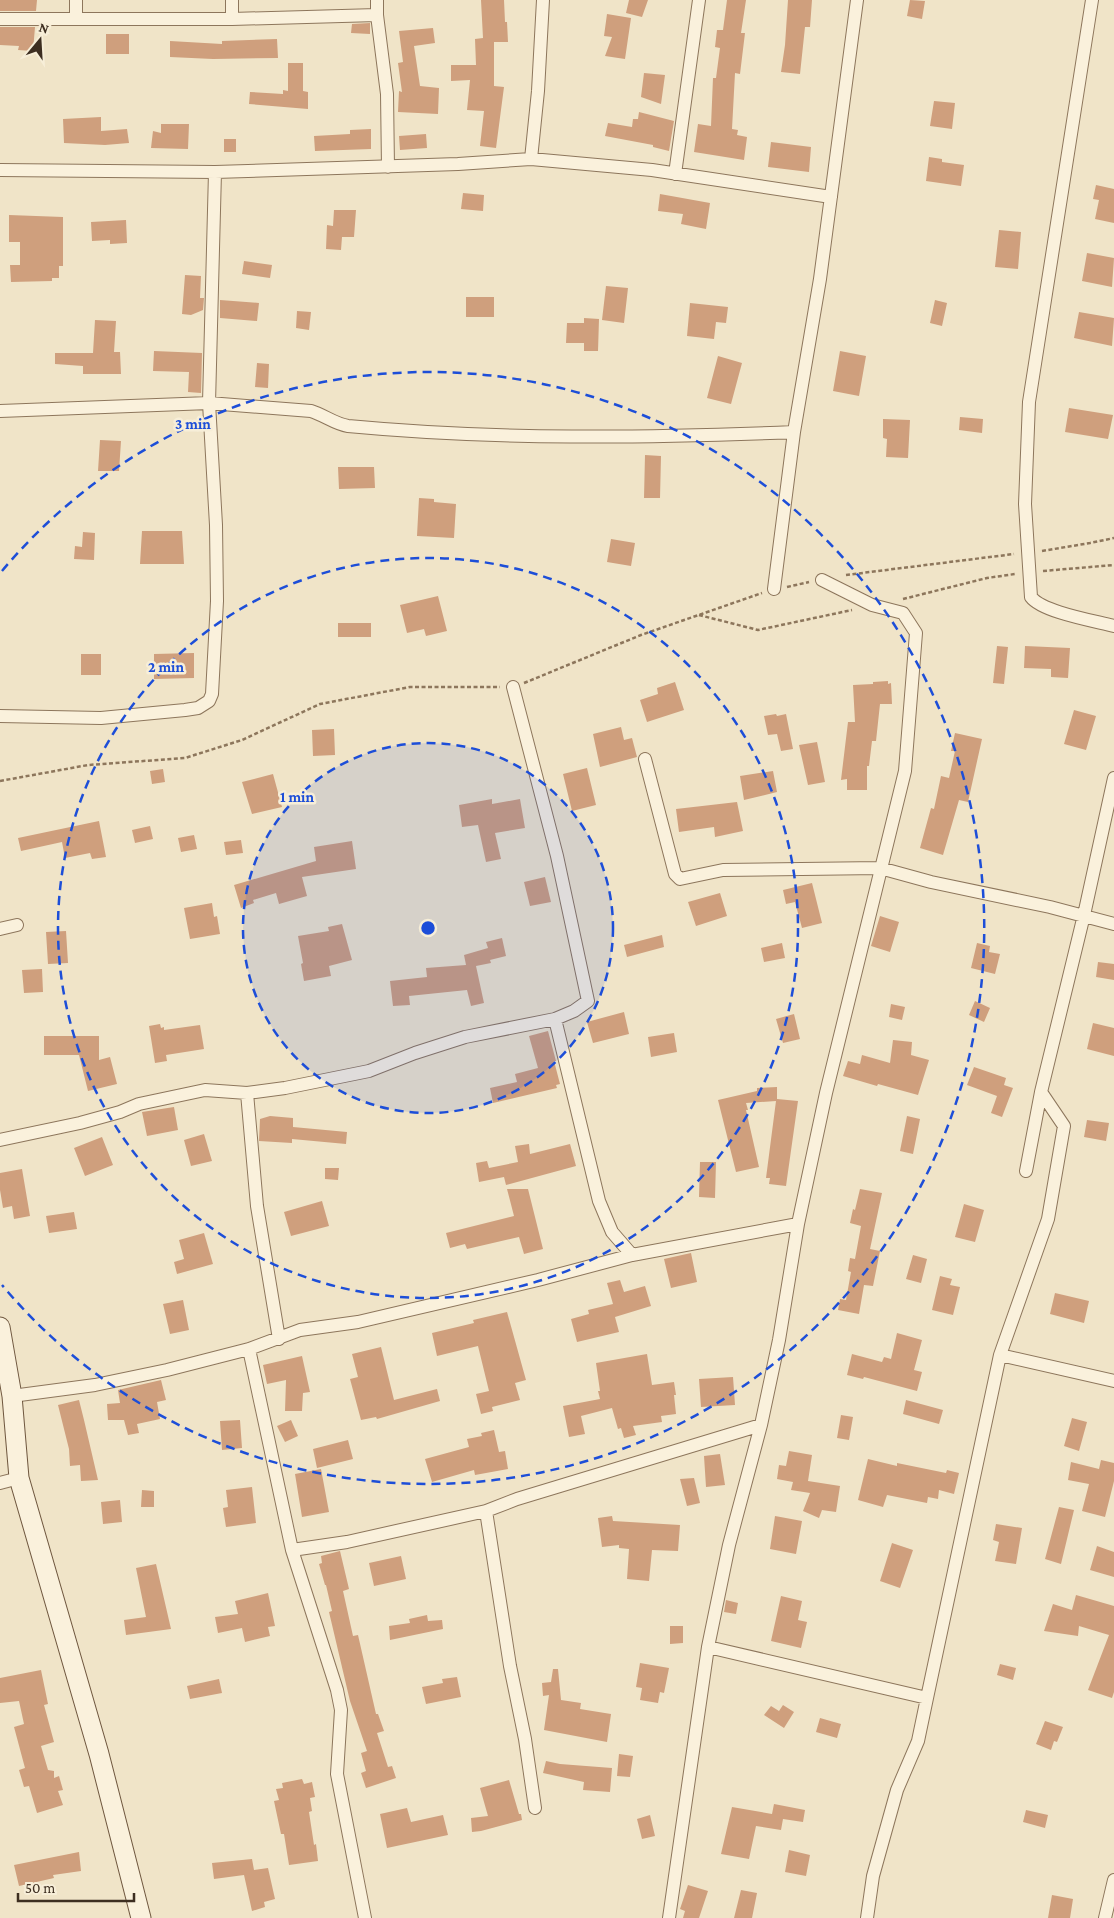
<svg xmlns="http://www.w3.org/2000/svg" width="1114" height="1918" viewBox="0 0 1114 1918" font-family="'Crimson Pro',serif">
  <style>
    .building { fill: #cf9f7d }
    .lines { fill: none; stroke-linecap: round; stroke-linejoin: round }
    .street-casing { stroke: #8d765c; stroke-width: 14 }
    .secondary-casing { stroke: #6f573f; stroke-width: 21 }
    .path { stroke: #8d765c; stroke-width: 2.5; stroke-dasharray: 4 2.5; stroke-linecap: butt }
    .street { stroke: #faf1dc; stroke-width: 12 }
    .secondary { stroke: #faf1dc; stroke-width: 19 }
    .ring { fill: none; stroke: #1d4ed8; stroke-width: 2.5; stroke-dasharray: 9 6 }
    .centre { fill: #1d4ed8; stroke: #f7eed8; stroke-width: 2.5 }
    .ring-label { font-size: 15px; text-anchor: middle; font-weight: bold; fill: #1d4ed8; stroke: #f7eed8; stroke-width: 5; stroke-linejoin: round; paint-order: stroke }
  </style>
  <rect width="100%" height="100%" fill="#f0e4c8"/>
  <path class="building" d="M0 0H37L36 11H0Z
    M481 0H504L505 22H507L508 42H494V86L504 87 496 148 480 146 484 111 467 110 470 80 451 81V65H476L475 39 483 38Z
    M629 0H648L642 17 626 13Z
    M727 0H746L741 33H745L740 74 735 73 732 129 738 130 737 135 747 137 744 160 694 152 698 124 711 126 713 78H716L720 48 715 47 717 30H723Z
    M788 0H812L810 27H805L800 74 781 72 785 45Z
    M910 0 925 1 922 19 907 16Z
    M607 14 631 18 625 59 605 56 612 37 604 36Z
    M370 23V34L351 33 352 24Z
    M0 27H35L33 51 18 50 19 46 0 45Z
    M433 28 435 43 414 46 420 86 439 88 438 114 398 112 399 91 402 92 398 63 403 62 399 31Z
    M106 34H129V54H106Z
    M277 39 278 58 213 59 170 57V41L222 44V41Z
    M288 63H303V91L308 92V109L249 104 250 92 283 94V90L288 91Z
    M644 73 665 75 661 104 641 97Z
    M934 101 955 103 952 129 930 126Z
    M639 112 674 121 669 151 653 147V145L605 136 608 123 632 127 633 119H638Z
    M101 117V131L127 129 129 143 105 145 64 143 63 119Z
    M161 124H189L188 149 151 148 153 131 161 133Z
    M371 129V149L315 151 314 136 350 134V130Z
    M426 134 427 148 400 150 399 136Z
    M224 139H236V152H224Z
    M771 142 811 147 809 172 768 167Z
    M929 157 942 159V162L964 165 961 186 926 181Z
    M1096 185 1114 189V223L1095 219 1099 200 1093 199Z
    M463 193 484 195 483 211 461 209Z
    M660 194 710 203 706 229 681 224 683 214 658 211Z
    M334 210H356L354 237H342L341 250 326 249 327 225 333 226Z
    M9 215 63 217V266H59V278H52V281L11 282 10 265H20V242H9Z
    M126 220 127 243 110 244V240L92 241 91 222Z
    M999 230 1021 232 1018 269 995 267Z
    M1087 253 1114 258 1112 287 1082 281Z
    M244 261 272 265 270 278 242 274Z
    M185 275 201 276 200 298H204L203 310 191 315 182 314Z
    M606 286 628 288 624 323 602 320Z
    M466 297H494V317H466Z
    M220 300 259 303 257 321 220 318Z
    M935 300 947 303 942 326 930 323Z
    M690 303 728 307 726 323 716 322 714 339 687 336Z
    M297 311 311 312 309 330 296 328Z
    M1079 312 1114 318 1112 346 1074 338Z
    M584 318 599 319 598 351H584V343H566L567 323H584Z
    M95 320 116 321 114 352H120L121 374H83V366L55 364V353H93Z
    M154 351 202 353 201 393 188 392 189 372 153 371Z
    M840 351 866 356 859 396 833 391Z
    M718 356 742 363 731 404 707 398Z
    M257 363 269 364 268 388 255 387Z
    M1069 408 1113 415 1108 439 1065 432Z
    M960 417 983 419 982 433 959 430Z
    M883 419 910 420 908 458 886 457 887 439 883 438Z
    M100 440 121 441 119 471H98Z
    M645 455 661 456 660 498H644Z
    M338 467H374L375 488 339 489Z
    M419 498 434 499V502L456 504 454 538 417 536Z
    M142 531H182L184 564H140Z
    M83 532 95 533 94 560 74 559 75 546 82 547Z
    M611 539 635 543 631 566 607 562Z
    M438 596 447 631 426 636 424 629 407 633 400 605Z
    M338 623H371V637H338Z
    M997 646 1008 647 1004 684 993 683Z
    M1025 646 1070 648 1068 678 1051 677V669L1024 668Z
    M194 653V678L154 679V654Z
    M81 654H101V675H81Z
    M888 681V684L891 683 892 704H880L876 741H872L869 766H867V790H847V779L841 780 848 722H855L853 685 873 684V682Z
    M675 682 684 710 647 722 640 700 658 694 657 688Z
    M1074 710 1096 716 1086 750 1064 744Z
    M776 714 777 716 786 714 793 749 781 751 777 734 768 735 764 716Z
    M621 727 624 740 632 738 637 757 600 767 593 734Z
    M334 729 335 755 313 756 312 730Z
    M955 733 982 739 968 802 959 800 943 855 920 848 931 808 934 809 941 776 949 778 955 751H951Z
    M817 742 825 782 808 785 799 745Z
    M587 768 596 805 572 811 563 774Z
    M163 769 165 782 152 784 150 771Z
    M773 771 777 792 744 800 740 776Z
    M273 774 282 807 252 814 242 782Z
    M492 799V804L520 799 525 828 495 833 501 859 486 862 478 825 462 827 459 805Z
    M737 802 743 831 715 837 714 827 679 832 676 809Z
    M99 821 106 857 92 859 90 853 65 858 62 842 21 851 18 838Z
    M150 826 153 839 135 843 132 830Z
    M194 835 197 849 181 852 178 838Z
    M241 840 243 853 226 855 224 842Z
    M352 841 356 869 302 877 307 896 279 904 276 893 253 900 254 903 241 908 234 885 316 861 314 847Z
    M545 877 551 902 530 906 524 882Z
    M812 883 822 923 802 928 795 902 786 904 783 890Z
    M720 893 727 916 696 926 688 902Z
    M212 903 214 917 217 916 220 934 190 939 184 908Z
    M880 916 899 922 890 952 871 946Z
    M342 924 352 960 329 966 331 976 304 981 301 964 303 963 298 936 329 931 328 927Z
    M66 931 68 963 48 964 46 932Z
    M662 935 664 947 627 957 624 945Z
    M502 938 506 956 490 960 491 963 476 966 484 1003 471 1006 467 990 409 996 410 1005 393 1006 390 981 427 977 426 968 466 965 464 955 488 948 486 942Z
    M782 943 785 958 764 962 761 948Z
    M977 943 990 946 989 952 1000 954 995 974 971 968Z
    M1098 962 1114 964V980L1096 977Z
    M42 969 43 992 24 993 22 970Z
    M975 1001 990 1008 984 1022 969 1015Z
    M891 1004 905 1007 902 1020 889 1017Z
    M624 1012 629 1034 593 1043 587 1022Z
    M794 1014 800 1039 783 1043 776 1019Z
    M1093 1023 1114 1028V1056L1087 1049Z
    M160 1024 161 1028 164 1027V1030L200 1025 204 1049 166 1055 167 1061 155 1063 149 1026Z
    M548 1031 556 1061H554L560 1084 556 1085 557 1088 493 1103 490 1088 517 1082 515 1074 538 1068 529 1036Z
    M674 1033 677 1052 651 1057 648 1037Z
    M44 1036H99V1060L110 1057 117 1084 88 1091 79 1055H44Z
    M893 1040 912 1042 911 1055 929 1060 918 1095 878 1084 877 1086 843 1076 848 1061 860 1064 862 1055 890 1063Z
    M974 1067 1006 1078 1004 1085 1013 1088 1002 1117 991 1113 997 1096 967 1085Z
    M777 1087V1099L798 1101 786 1186 769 1184 770 1178H766L776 1101 746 1103 748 1110H746L759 1167 736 1172 718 1100 757 1091V1088Z
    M174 1107 178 1130 147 1136 142 1112Z
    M270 1116 293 1118V1127L347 1132 346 1144 292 1139V1143L259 1141 260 1119Z
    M907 1116 920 1119 913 1154 900 1151Z
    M1087 1120 1109 1123 1106 1141 1084 1137Z
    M204 1134 212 1161 191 1166 184 1140Z
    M102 1137 113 1165 85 1176 74 1148Z
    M529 1144 530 1154 570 1144 576 1166 506 1185 504 1177 479 1182 476 1163 487 1161 489 1168 518 1162 515 1146Z
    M700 1162H716L715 1198 699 1197Z
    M325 1168H339L338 1180 325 1179Z
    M22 1169 30 1216 14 1219 12 1206 3 1208 0 1190V1173Z
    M507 1189H528L543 1249 524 1254 519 1237 467 1249 465 1244 450 1248 446 1233 514 1216Z
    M860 1189 882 1193 870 1249 880 1251 873 1286 864 1285 859 1314 838 1310 840 1299 846 1300 851 1272 848 1271 850 1258 855 1259 861 1226 850 1223 853 1209 855 1210Z
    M322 1201 329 1226 291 1236 284 1212Z
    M964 1204 984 1210 975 1242 955 1237Z
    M74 1212 77 1229 49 1233 46 1216Z
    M204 1233 213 1264 177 1274 174 1262 184 1259 179 1240Z
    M691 1253 697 1282 671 1288 664 1259Z
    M913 1255 927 1259 921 1283 906 1279Z
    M940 1276 952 1279 950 1285 960 1287 953 1315 932 1310Z
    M620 1280 624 1292 645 1286 651 1306 615 1317 619 1332 577 1342 571 1319 589 1314 588 1310 613 1304 607 1283Z
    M1055 1293 1089 1301 1084 1323 1050 1314Z
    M183 1300 189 1330 170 1334 163 1304Z
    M507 1312 526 1380 515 1383 520 1400 492 1407 493 1411 481 1414 476 1394 489 1391 478 1346 437 1356 432 1333 474 1323 473 1320Z
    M897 1333 922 1340 914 1370 922 1372 917 1391 864 1377 863 1379 847 1375 852 1354 882 1362 884 1357 891 1359Z
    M381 1347 394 1400 437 1389 440 1401 377 1419 376 1417 361 1420 350 1379 358 1377 352 1354Z
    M647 1354 652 1385 674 1382 676 1395H674L676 1414 661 1416 662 1422 633 1426 636 1435 624 1438 621 1428 618 1429 612 1408 581 1416 585 1434 569 1437 563 1406 600 1399 598 1391H600L596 1363Z
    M302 1356 310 1392 303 1393 302 1411H285L286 1380 267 1384 263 1365Z
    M733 1377 735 1405 701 1407 699 1379Z
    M161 1380 166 1400 157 1402 160 1419 137 1424 139 1433 128 1435 124 1420H108L107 1404 120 1403 118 1390Z
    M79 1400 84 1420 98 1480 81 1481 80 1465 70 1466 69 1449 58 1405Z
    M906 1400 943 1410 939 1424 903 1414Z
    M841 1415 853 1417 849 1440 837 1438Z
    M1072 1418 1087 1422 1079 1451 1064 1446Z
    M240 1420 242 1448 222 1450 220 1421Z
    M291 1420 298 1436 285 1442 277 1426Z
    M494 1430 499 1452 505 1451 508 1469 475 1475 474 1470 432 1482 425 1459 469 1447 467 1439 482 1436 481 1433Z
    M348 1440 353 1459 317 1468 313 1449Z
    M789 1451 812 1455 808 1481 840 1486 836 1512 822 1510 819 1518 803 1511 810 1493 791 1490 793 1482 777 1479 779 1465 786 1466Z
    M720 1454 725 1485 706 1487 704 1456Z
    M868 1459 897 1466V1463L946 1473 947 1470 959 1473 954 1494 939 1490 938 1499 928 1497 927 1503 887 1495 883 1507 858 1500Z
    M1101 1460 1114 1463V1481L1105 1517 1082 1511 1089 1484 1068 1480 1071 1462 1099 1469Z
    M321 1469 329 1512 302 1517 295 1474Z
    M694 1478 700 1503 687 1506 680 1479Z
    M252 1487 256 1523 226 1527 223 1508 228 1507 226 1490Z
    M142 1490 154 1491V1507H141Z
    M120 1500 122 1522 103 1524 101 1502Z
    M1059 1507 1074 1510 1061 1564 1045 1559Z
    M612 1516 613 1521 680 1525 678 1551 652 1550 649 1581 627 1579 629 1549 619 1548V1545L602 1547 598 1518Z
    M775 1516 802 1521 796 1554 770 1549Z
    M996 1524 1022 1528 1016 1564 995 1561 999 1542 993 1540Z
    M892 1543 913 1550 900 1588 880 1581Z
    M1097 1546 1114 1552V1577L1090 1570Z
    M340 1551 349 1589 343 1591 353 1636 358 1635 376 1714H378L384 1731 377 1733 388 1767 392 1766 396 1778 366 1788 361 1773 366 1771 361 1753 367 1751 350 1701 329 1612 332 1611 326 1585H325L319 1564 322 1563 321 1556Z
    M401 1556 406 1579 374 1586 369 1563Z
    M156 1564 171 1629 126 1635 124 1620 146 1617 136 1568Z
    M268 1593 275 1626 268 1627 270 1636 245 1642 242 1628 218 1633 215 1617 238 1614 235 1601Z
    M1076 1595 1114 1606V1692L1112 1698 1088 1690 1109 1635 1079 1626 1078 1636 1044 1631 1053 1604 1072 1610Z
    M781 1596 802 1601 798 1620 807 1622 801 1648 771 1641Z
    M726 1600 738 1603 736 1614 724 1612Z
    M427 1615 428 1621 442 1620 443 1629 390 1640 389 1626 410 1623 409 1619Z
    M670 1626H683V1643L670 1644Z
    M640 1663 669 1668 664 1693 660 1692 658 1703 640 1700 642 1688 636 1687Z
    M1000 1664 1016 1668 1013 1680 997 1675Z
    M553 1669H558L561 1700 581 1703 580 1709 611 1714 607 1742 544 1730 549 1695 543 1696 542 1683 551 1682Z
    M41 1670 48 1704 44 1705 54 1742 41 1746 48 1770 54 1771V1778L59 1776 63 1790 58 1791 63 1805 37 1813 29 1786 24 1787 19 1770 25 1768 14 1727 24 1724 19 1701 0 1703V1678Z
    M457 1677 461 1697 426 1704 422 1687 443 1683 442 1679Z
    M219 1679 222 1693 190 1699 187 1686Z
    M783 1705 794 1712 784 1728 764 1715 771 1706 779 1711Z
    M820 1718 841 1724 837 1738 816 1732Z
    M1045 1721 1063 1727 1057 1742 1054 1741 1051 1750 1036 1744Z
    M619 1754 633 1756 630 1777 617 1776Z
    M546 1761 560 1764 612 1768 610 1792 583 1790 584 1782 543 1773Z
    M302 1779 304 1784 312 1782 315 1797 310 1798 312 1811 309 1812 314 1845 316 1844 318 1861 289 1865 284 1834H281L274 1801 279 1800 276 1789 283 1788 282 1783Z
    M509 1780 519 1814H521L522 1820 481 1831 472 1832 471 1818 488 1816 480 1788Z
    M774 1804 805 1810 803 1822 783 1819 781 1830 756 1826 749 1859 721 1854 732 1807 772 1814Z
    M407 1808 411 1822 443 1815 448 1835 387 1848 380 1814Z
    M1026 1810 1048 1815 1045 1828 1023 1822Z
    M650 1815 655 1836 642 1839 637 1819Z
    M789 1850 810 1855 806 1876 785 1872Z
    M79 1852 81 1871 53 1875 54 1878 19 1886 14 1865Z
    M252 1859 254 1870 268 1868 275 1899 264 1902 265 1907 252 1911 244 1875 214 1879 212 1863Z
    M688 1885 708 1891 699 1918H683L685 1911 680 1909Z
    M741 1890 757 1893 752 1918H734Z
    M1052 1895 1073 1899 1070 1918H1048Z"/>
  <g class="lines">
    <g class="street-casing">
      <path id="street" d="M76 0V18
        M377 0V15L387 94 388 167
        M1092 0 1029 402 1025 504 1031 597C1042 612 1095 621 1114 626
        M0 19H232L377 15
        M232 19V0
        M531 159 538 91 543 0
        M0 170 215 172 458 164 531 159 652 170 831 197
        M675 174 699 0
        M0 411 209 403 311 411C324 415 335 424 348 426 496 440 646 438 794 432
        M774 589 794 432 820 279 857 0
        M0 716 101 718 185 710 198 708 209 701 212 694 217 601 216 525 209 403 215 172
        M645 759 675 874 680 879 723 870 880 868 931 882 1050 907 1114 924
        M0 929 17 925
        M555 1019 599 1201 612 1232 632 1255
        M247 1093 257 1206 279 1339
        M0 1140 80 1123 120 1112 139 1104 205 1090 247 1093 285 1088 369 1071 415 1053 465 1037 555 1019 574 1011 588 1001 557 856 513 687
        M1026 1171 1041 1092
        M249 1349 292 1550 347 1542 486 1511 517 1499 761 1425
        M1000 1355 1114 1381
        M12 1396 95 1385 167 1370 249 1349 300 1330 358 1322 538 1280 632 1255 798 1224
        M0 1483 19 1478
        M486 1511 510 1666 525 1739 535 1808
        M292 1550 337 1690 341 1710 337 1774 365 1918
        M708 1647 927 1698 1000 1355 1048 1219 1064 1126 1041 1092 1084 915 1114 778
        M669 1918 708 1647 729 1545 761 1425 779 1340 798 1224 826 1093 905 771 916 633 903 613 872 605 822 580
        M867 1918 873 1876 897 1790 918 1741 927 1698
        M1105 1918 1114 1880"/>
    </g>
    <g class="secondary-casing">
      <path id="secondary" d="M0 1327 12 1396 19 1478 99 1754 141 1918"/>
    </g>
    <path class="path" d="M1042 551 1090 543 1114 538
      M1043 571 1114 565
      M846 575 1014 554
      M787 587 809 582
      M903 599 987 578 1015 574
      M699 615 758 630 852 610
      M524 683 641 635 762 593
      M0 781 88 765 185 758 242 740 320 704 410 687H500"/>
    <use href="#street" class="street"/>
    <use href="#secondary" class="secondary"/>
  </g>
  <circle cx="428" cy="928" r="185" fill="#1d4ed8" fill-opacity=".12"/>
  <g class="ring">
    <circle cx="428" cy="928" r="185"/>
    <circle cx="428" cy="928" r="370"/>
    <path d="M2 571A556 556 0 1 1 2 1285"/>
  </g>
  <circle cx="428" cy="928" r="8" class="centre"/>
  <g class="ring-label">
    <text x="193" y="429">3 min</text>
    <text x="166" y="672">2 min</text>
    <text x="297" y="802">1 min</text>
  </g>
  <g transform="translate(40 40) rotate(18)" stroke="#f7eed8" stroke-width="4" paint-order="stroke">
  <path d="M0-4L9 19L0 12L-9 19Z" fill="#3d2e20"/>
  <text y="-8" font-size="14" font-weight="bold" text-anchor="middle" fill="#3d2e20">N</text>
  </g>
  <path d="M18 1893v8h116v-8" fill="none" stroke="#3d2e20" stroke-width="2.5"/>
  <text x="25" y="1893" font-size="15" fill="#3d2e20" stroke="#f7eed8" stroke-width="4" paint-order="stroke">50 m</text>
</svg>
